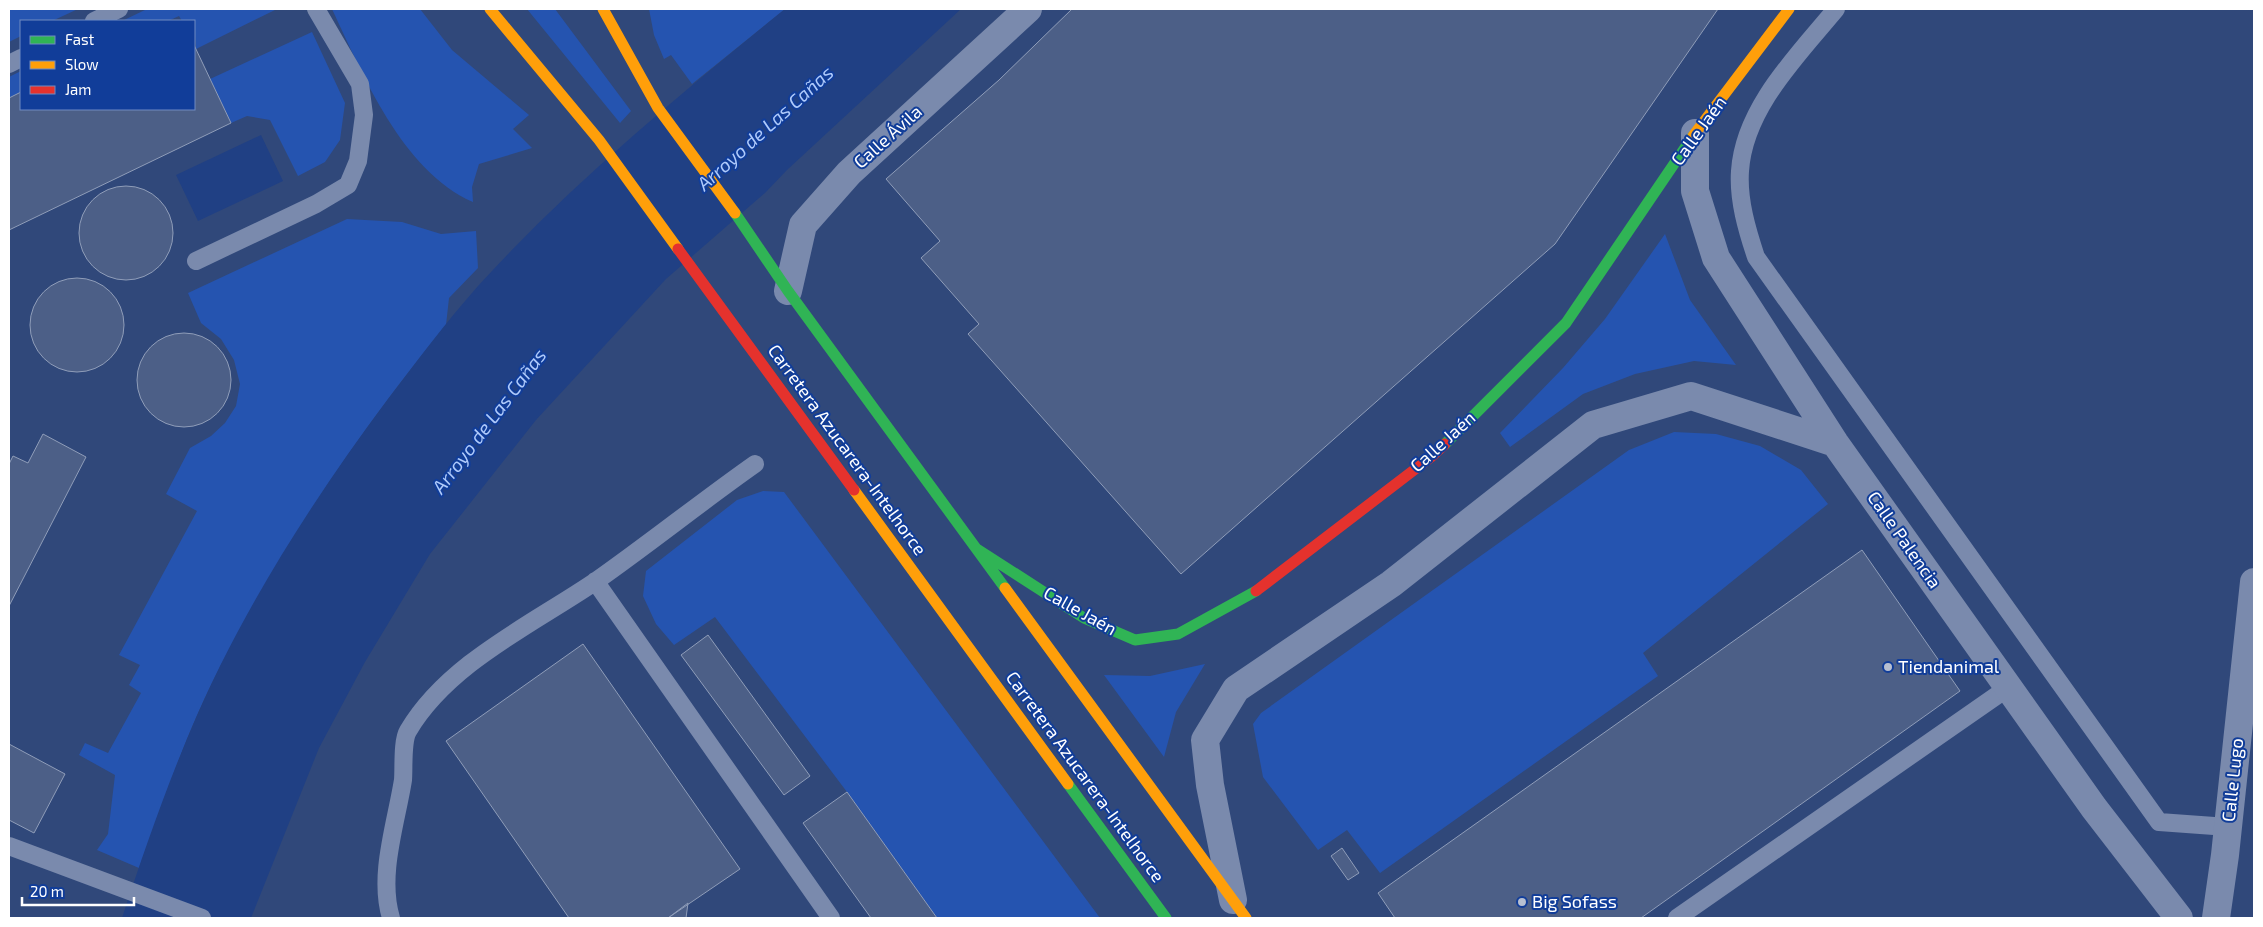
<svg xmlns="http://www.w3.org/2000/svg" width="2263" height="927" viewBox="0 0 2263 927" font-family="'Exo 2',sans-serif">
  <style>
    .green { fill: #2554b0 }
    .water { fill: #204084 }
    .building { fill: #4c5f87; stroke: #8f9db9 }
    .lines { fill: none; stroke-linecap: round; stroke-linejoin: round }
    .lane { stroke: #7a8aad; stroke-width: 18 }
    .street { stroke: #7a8aad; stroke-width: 28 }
    .fast { stroke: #30b455; stroke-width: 11 }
    .slow { stroke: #ff9f0a; stroke-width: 11 }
    .jam { stroke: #e5322d; stroke-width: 11 }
    .poi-dot { fill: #b7bfd0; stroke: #113d99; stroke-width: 2 }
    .labels { text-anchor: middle; stroke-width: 4; stroke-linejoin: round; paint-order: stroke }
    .street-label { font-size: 18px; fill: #fff; stroke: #113d99 }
    .poi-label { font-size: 18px; fill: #fff; stroke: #113d99; text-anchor: start }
    .water-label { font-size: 19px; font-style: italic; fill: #afcafb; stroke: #113d99 }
  </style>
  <rect width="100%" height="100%" fill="#30487a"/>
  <path class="green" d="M9 9H78L52 21H21V36L9 42Z
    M147 9H277L196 49 194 21H182L179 16 168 21H122Z
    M332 9H420L452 50 529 115 513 129 532 148 479 164 472 187 473 202C402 171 363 75 332 9Z
    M527 9H555L631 111 620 123Z
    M649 9H785L692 84 671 55 664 59 654 35Z
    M312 32 345 103 340 140 325 162 298 176 270 120 247 116 231 123 210 79Z
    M21 71V92L9 98V77Z
    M347 219 402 222 441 234 476 231 478 268 449 298 446 325C359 431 284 544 221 665 187 730 164 800 139 868L97 850 108 834 115 775 79 755 85 743 108 753 141 693 129 685 140 665 119 655 197 511 166 494 190 448 211 436 225 423 236 406 240 384 234 360 221 339 201 323 188 293Z
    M1665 234 1690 300 1736 365 1694 361 1635 374 1583 394 1510 447 1500 433 1563 368 1605 319Z
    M1674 432 1716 434 1760 446 1801 470 1828 504 1643 653 1658 676 1380 873 1347 830 1318 850 1263 777 1253 724 1261 713 1629 450Z
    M763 491 784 492 1100 918H937L847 792 715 617 674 645 656 624 643 596 646 571 737 500Z
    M1205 664 1176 712 1164 757 1104 675 1150 676Z"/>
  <path class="water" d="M785 9H961L787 170 765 193 666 279 536 420 430 554 365 662 319 748 251 918H122C150 833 180 747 220 666 267 572 325 483 388 399 417 361 446 322 478 286 571 184 678 96 785 9Z
    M261 135 283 181 198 221 176 175Z"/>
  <path class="building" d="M1072 9H1718L1555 244 1181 574 968 334 979 324 921 258 940 241 886 179 999 80Z
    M194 45 231 123 9 230V98L21 92V109H194Z
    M79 233a47 47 0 1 1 94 0a47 47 0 1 1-94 0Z
    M30 325a47 47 0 1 1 94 0a47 47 0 1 1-94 0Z
    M137 380a47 47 0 1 1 94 0a47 47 0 1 1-94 0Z
    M43 434 86 457 9 606V464L13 456 28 463Z
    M1862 550 1960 691 1641 918H1395L1378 893Z
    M708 635 810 776 784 795 681 655Z
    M583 644 740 869 668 918H569L446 741Z
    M9 744 65 774 34 833 9 820Z
    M847 792 937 918H871L803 823Z
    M1342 848 1359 873 1348 880 1331 856Z
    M688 903 686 918H668Z"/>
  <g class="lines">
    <path class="lane" d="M1836 9C1798 55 1744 108 1740 171 1738 200 1747 230 1756 257L2159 822 2228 827
      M94 21 119 9
      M9 64 21 58
      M196 261 316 204 348 185 358 161 364 115 360 84 316 9
      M595 581 831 918
      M9 846 202 918
      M391 918C378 875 396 824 403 780 404 768 402 741 408 731 448 663 533 624 596 581 650 543 701 502 755 464
      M1677 918 2009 687"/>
    <path class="street" d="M1695 133V191L1716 258 1835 443 2094 808 2179 918
      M788 291 803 225 849 173 1028 9
      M1233 900 1210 785 1205 740 1236 689 1391 584 1593 425 1691 396 1835 443
      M2216 918 2225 855 2254 582"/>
    <path class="fast" d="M735 213 788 291 1005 588
      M1445 444 1566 323 1693 136
      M977 549 1084 618 1135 640 1178 634 1256 591
      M1068 784 1166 918"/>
    <path class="slow" d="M490 9 599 140 678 249
      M603 9 658 108 735 213
      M1693 136 1789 9
      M854 490 1068 784
      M1005 588 1246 918"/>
    <path class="jam" d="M678 249 854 490
      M1256 591 1431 457 1445 444"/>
  </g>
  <g class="poi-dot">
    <circle cx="1888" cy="667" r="5"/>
    <circle cx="1522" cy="902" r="5"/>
  </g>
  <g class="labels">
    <g class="street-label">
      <text transform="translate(1699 131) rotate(-54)" y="6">Calle Jaén</text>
      <text transform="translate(888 137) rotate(-42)" y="6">Calle Ávila</text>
      <text transform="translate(1443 442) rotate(-42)" y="6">Calle Jaén</text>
      <text transform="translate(847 450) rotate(54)" y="6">Carretera Azucarera-Intelhorce</text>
      <text transform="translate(1904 540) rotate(55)" y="6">Calle Palencia</text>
      <text transform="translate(1080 611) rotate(29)" y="6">Calle Jaén</text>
      <text transform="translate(1085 777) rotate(54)" y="6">Carretera Azucarera-Intelhorce</text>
      <text transform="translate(2233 780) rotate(-84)" y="6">Calle Lugo</text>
    </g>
    <g class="poi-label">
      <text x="1898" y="673">Tiendanimal</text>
      <text x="1532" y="908">Big Sofass</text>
    </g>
    <g class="water-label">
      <text transform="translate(765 128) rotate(-42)" y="7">Arroyo de Las Cañas</text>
      <text transform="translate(489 421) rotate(-53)" y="7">Arroyo de Las Cañas</text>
    </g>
  </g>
  <rect width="2263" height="927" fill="none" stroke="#ffffff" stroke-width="20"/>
  <rect x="20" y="20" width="175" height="90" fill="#113d99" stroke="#708bc2"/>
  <rect x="30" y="36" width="25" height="8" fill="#30b455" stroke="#708bc2"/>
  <text x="65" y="45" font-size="15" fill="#ffffff">Fast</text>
  <rect x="30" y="61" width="25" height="8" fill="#ff9f0a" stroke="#708bc2"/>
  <text x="65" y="70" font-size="15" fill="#ffffff">Slow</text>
  <rect x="30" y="86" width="25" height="8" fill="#e5322d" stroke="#708bc2"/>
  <text x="65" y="95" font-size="15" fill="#ffffff">Jam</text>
  <path d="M22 897v8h112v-8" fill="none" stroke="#ffffff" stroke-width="2.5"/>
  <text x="30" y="897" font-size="15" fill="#ffffff" stroke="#113d99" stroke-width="4" paint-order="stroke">20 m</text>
</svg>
